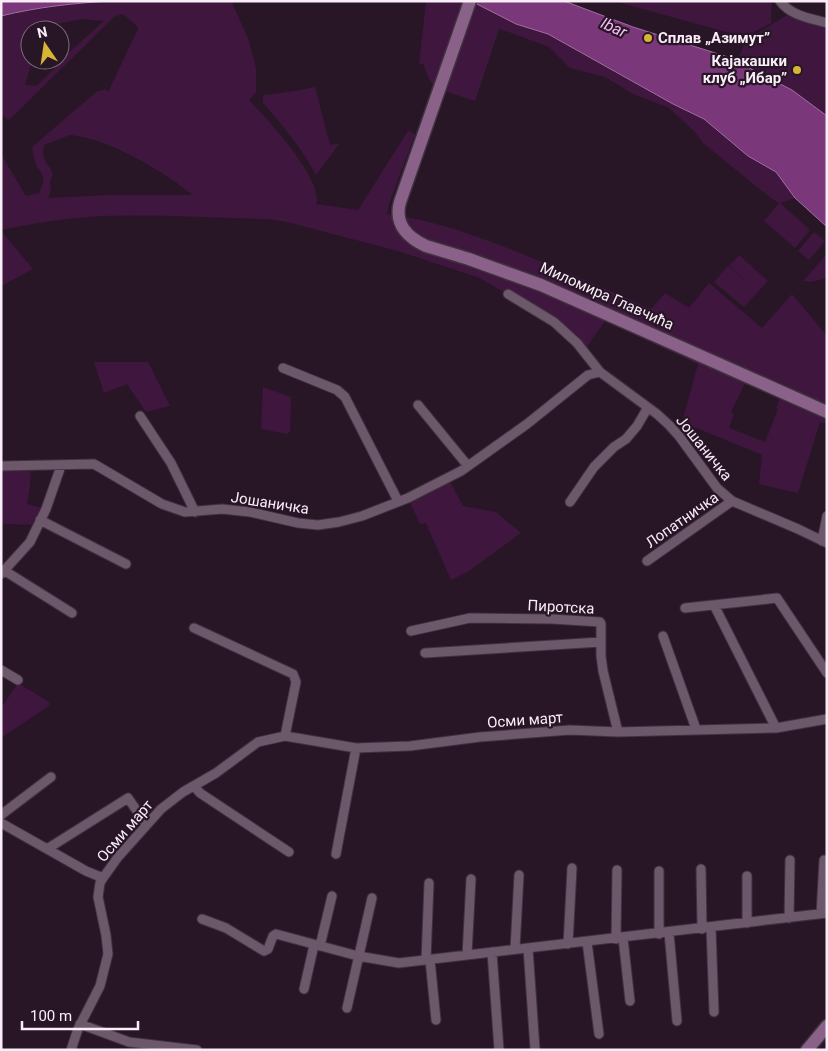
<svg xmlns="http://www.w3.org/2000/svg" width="828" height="1051" viewBox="0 0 828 1051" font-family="Roboto,sans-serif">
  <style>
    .green { fill: #3e163e; fill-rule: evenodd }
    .water { fill: #7a377a; stroke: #a06ea0 }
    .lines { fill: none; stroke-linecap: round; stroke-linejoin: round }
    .street-casing { stroke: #3f323e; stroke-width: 11 }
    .secondary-casing { stroke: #3f323e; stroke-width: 15 }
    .street { stroke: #6c576b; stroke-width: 9 }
    .secondary { stroke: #8a6289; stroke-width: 12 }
    .poi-dot { fill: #d6b534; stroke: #281627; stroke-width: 2 }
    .labels { text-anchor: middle; stroke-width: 4.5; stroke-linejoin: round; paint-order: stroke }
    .poi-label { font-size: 15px; font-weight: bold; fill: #f9edf8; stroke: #281627; text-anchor: start }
    .street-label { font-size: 15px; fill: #f9edf8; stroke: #281627 }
    .water-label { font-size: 16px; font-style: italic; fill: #f5bdf3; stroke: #281627 }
  </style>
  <rect width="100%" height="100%" fill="#281627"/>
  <path class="green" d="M112 1H239L232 3 248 38 256 68V92L249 100C265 115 326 183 316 204L358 210 408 131 415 134 389 204 387 214C434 220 481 237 525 255 567 272 609 290 651 309L665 293 689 308 709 283 762 328 792 294 827 336V424L820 422 798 493 759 484 762 455 682 422 698 364 605 321 584 351 554 322 480 278 398 251 287 222 269 219C213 218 156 214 100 216 67 218 34 223 1 230V154L26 196 39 193C45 177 46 180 37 167 35 163 33 152 32 147L96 92 106 89 108 92 138 29 137 26 124 15 122 14 114 17 8 121 4 116 1 118V16C38 7 74 3 112 1ZM82 19 104 21 65 56 66 57 37 86 25 85 32 60H30V30H40L42 23 52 25ZM70 135C108 138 163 171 193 195H109L48 198 51 189 50 181 53 174C47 160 41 161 44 145ZM748 377 782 393 776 408 778 409 765 442 729 428 734 414 731 412Z
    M423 1H471L516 24 548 34 673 104 704 119 748 156 776 172 795 198 780 203 810 230 795 248 764 221 779 203 768 196 703 143 695 132 669 108 633 94 605 77 570 68 549 47 506 31 499 29 475 101 435 88 429 79 423 64H419L426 2Z
    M614 1H772L771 23 744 37Z
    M789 14 827 22V116L737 61 746 40Z
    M315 87 330 145 340 143 316 175C301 147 284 127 263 103V95H266L295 91Z
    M1 231 33 269 1 286Z
    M814 232 825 241 809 260 798 251Z
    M827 254V278L811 282 803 281Z
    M739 255 768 281 744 307 714 282 728 266 749 284 729 266Z
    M94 362H148L170 406 146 412 127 384 104 393Z
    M263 387 291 397 290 431 287 434 261 429Z
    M1 466H31L30 485 27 504 46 509 38 525 1 524Z
    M448 478 463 506 496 512 521 533 469 571 451 580 426 523 420 524 408 498Z
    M18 683 49 702V706L1 738V708Z"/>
  <path class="water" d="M1 1H112C74 3 38 7 1 16Z
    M471 1H564L633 27 728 57 792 90 827 116V227L795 198 776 172 748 156 704 119 673 104 548 34 516 24Z"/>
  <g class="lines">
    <g class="street-casing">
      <path id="street" d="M780 1C791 16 810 18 827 23
        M508 294 554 322 577 343 600 372
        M283 368 337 390 345 397 398 501
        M418 405 468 466
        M140 416 171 463 195 512
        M1 466 94 464 162 504 185 512 222 509 250 512 298 523 318 525 339 522 362 516 408 498 461 471 527 424 588 375 600 372 657 414 669 425 679 436 717 488 732 501 798 529 827 543
        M570 502 594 467 614 447 626 439 637 426 647 409
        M40 520 126 564
        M822 541 827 516
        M647 561 732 501
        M5 571 72 613
        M1 574 30 542 46 509 61 466
        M714 605 776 728
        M685 608 777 598 827 673
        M194 628 293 674 296 682 285 736
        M411 631 470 618 552 619 600 622 601 624V656L603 671 618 732
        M663 636 696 729
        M425 653 601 642
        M1 670 18 680
        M194 786 200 793 289 852
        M1 815 51 777
        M1 823 86 871 103 878
        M47 849 128 798 146 824
        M336 854 356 748
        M701 869 702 929
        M747 876V923
        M821 914 824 860
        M789 918 790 860
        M202 919 226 928 264 951 268 949 273 936 276 934 358 956 399 963 827 913
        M711 928 714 1012
        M669 933 677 1021
        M659 934V871
        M623 938 630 1001
        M616 939 617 870
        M587 942 599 1034
        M568 944 572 868
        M320 946 332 896
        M528 948 535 1049
        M515 949 519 875
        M492 952 499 1050
        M467 955 471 879
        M426 960 429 883
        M430 960 436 1020
        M304 989 314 945
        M347 1008 372 898
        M80 1024 129 1042 197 1050
        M71 1050 78 1029 100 986 108 954 106 935 98 897 100 883 103 878 118 857 161 809 183 792 216 773 258 742 285 736 356 748 410 746 480 737 570 730 618 732 776 728 827 719"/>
    </g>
    <g class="secondary-casing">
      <path id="secondary" d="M470 1 400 202C394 224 407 237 426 246L469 259 541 285 827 412
        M807 1050 827 1026"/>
    </g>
    <use href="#street" class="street"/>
    <use href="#secondary" class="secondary"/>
  </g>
  <g class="poi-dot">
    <circle cx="648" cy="38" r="5"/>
    <circle cx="797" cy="70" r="5"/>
  </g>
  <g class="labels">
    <g class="poi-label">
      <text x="658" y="43">Сплав „Азимут”</text>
      <text x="787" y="66" text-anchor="end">Кајакашки<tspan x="787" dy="17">клуб „Ибар”</tspan></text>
    </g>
    <g class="street-label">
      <text transform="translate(607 296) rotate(24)" y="5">Миломира Главчића</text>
      <text transform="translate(704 448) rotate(51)" y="5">Јошаничка</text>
      <text transform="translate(270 503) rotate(9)" y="5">Јошаничка</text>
      <text transform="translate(682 520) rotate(-35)" y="5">Лопатничка</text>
      <text transform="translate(561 607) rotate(3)" y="5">Пиротска</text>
      <text transform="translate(525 720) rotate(-4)" y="5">Осми март</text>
      <text transform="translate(125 831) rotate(-49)" y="5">Осми март</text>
    </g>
    <g class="water-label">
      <text transform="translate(614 27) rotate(24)" y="6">Ibar</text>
    </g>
  </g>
  <rect width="828" height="1051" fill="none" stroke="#f9edf8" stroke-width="5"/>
  <g transform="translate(45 45) rotate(347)"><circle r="24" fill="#281627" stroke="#7c6c7b"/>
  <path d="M0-4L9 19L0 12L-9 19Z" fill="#d6b534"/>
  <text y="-8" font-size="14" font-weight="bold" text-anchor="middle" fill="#f9edf8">N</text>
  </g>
  <path d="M22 1021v8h116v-8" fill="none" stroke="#f9edf8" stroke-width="2.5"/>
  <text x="30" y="1021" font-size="15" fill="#f9edf8" stroke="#281627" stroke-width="4" paint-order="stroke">100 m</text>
</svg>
